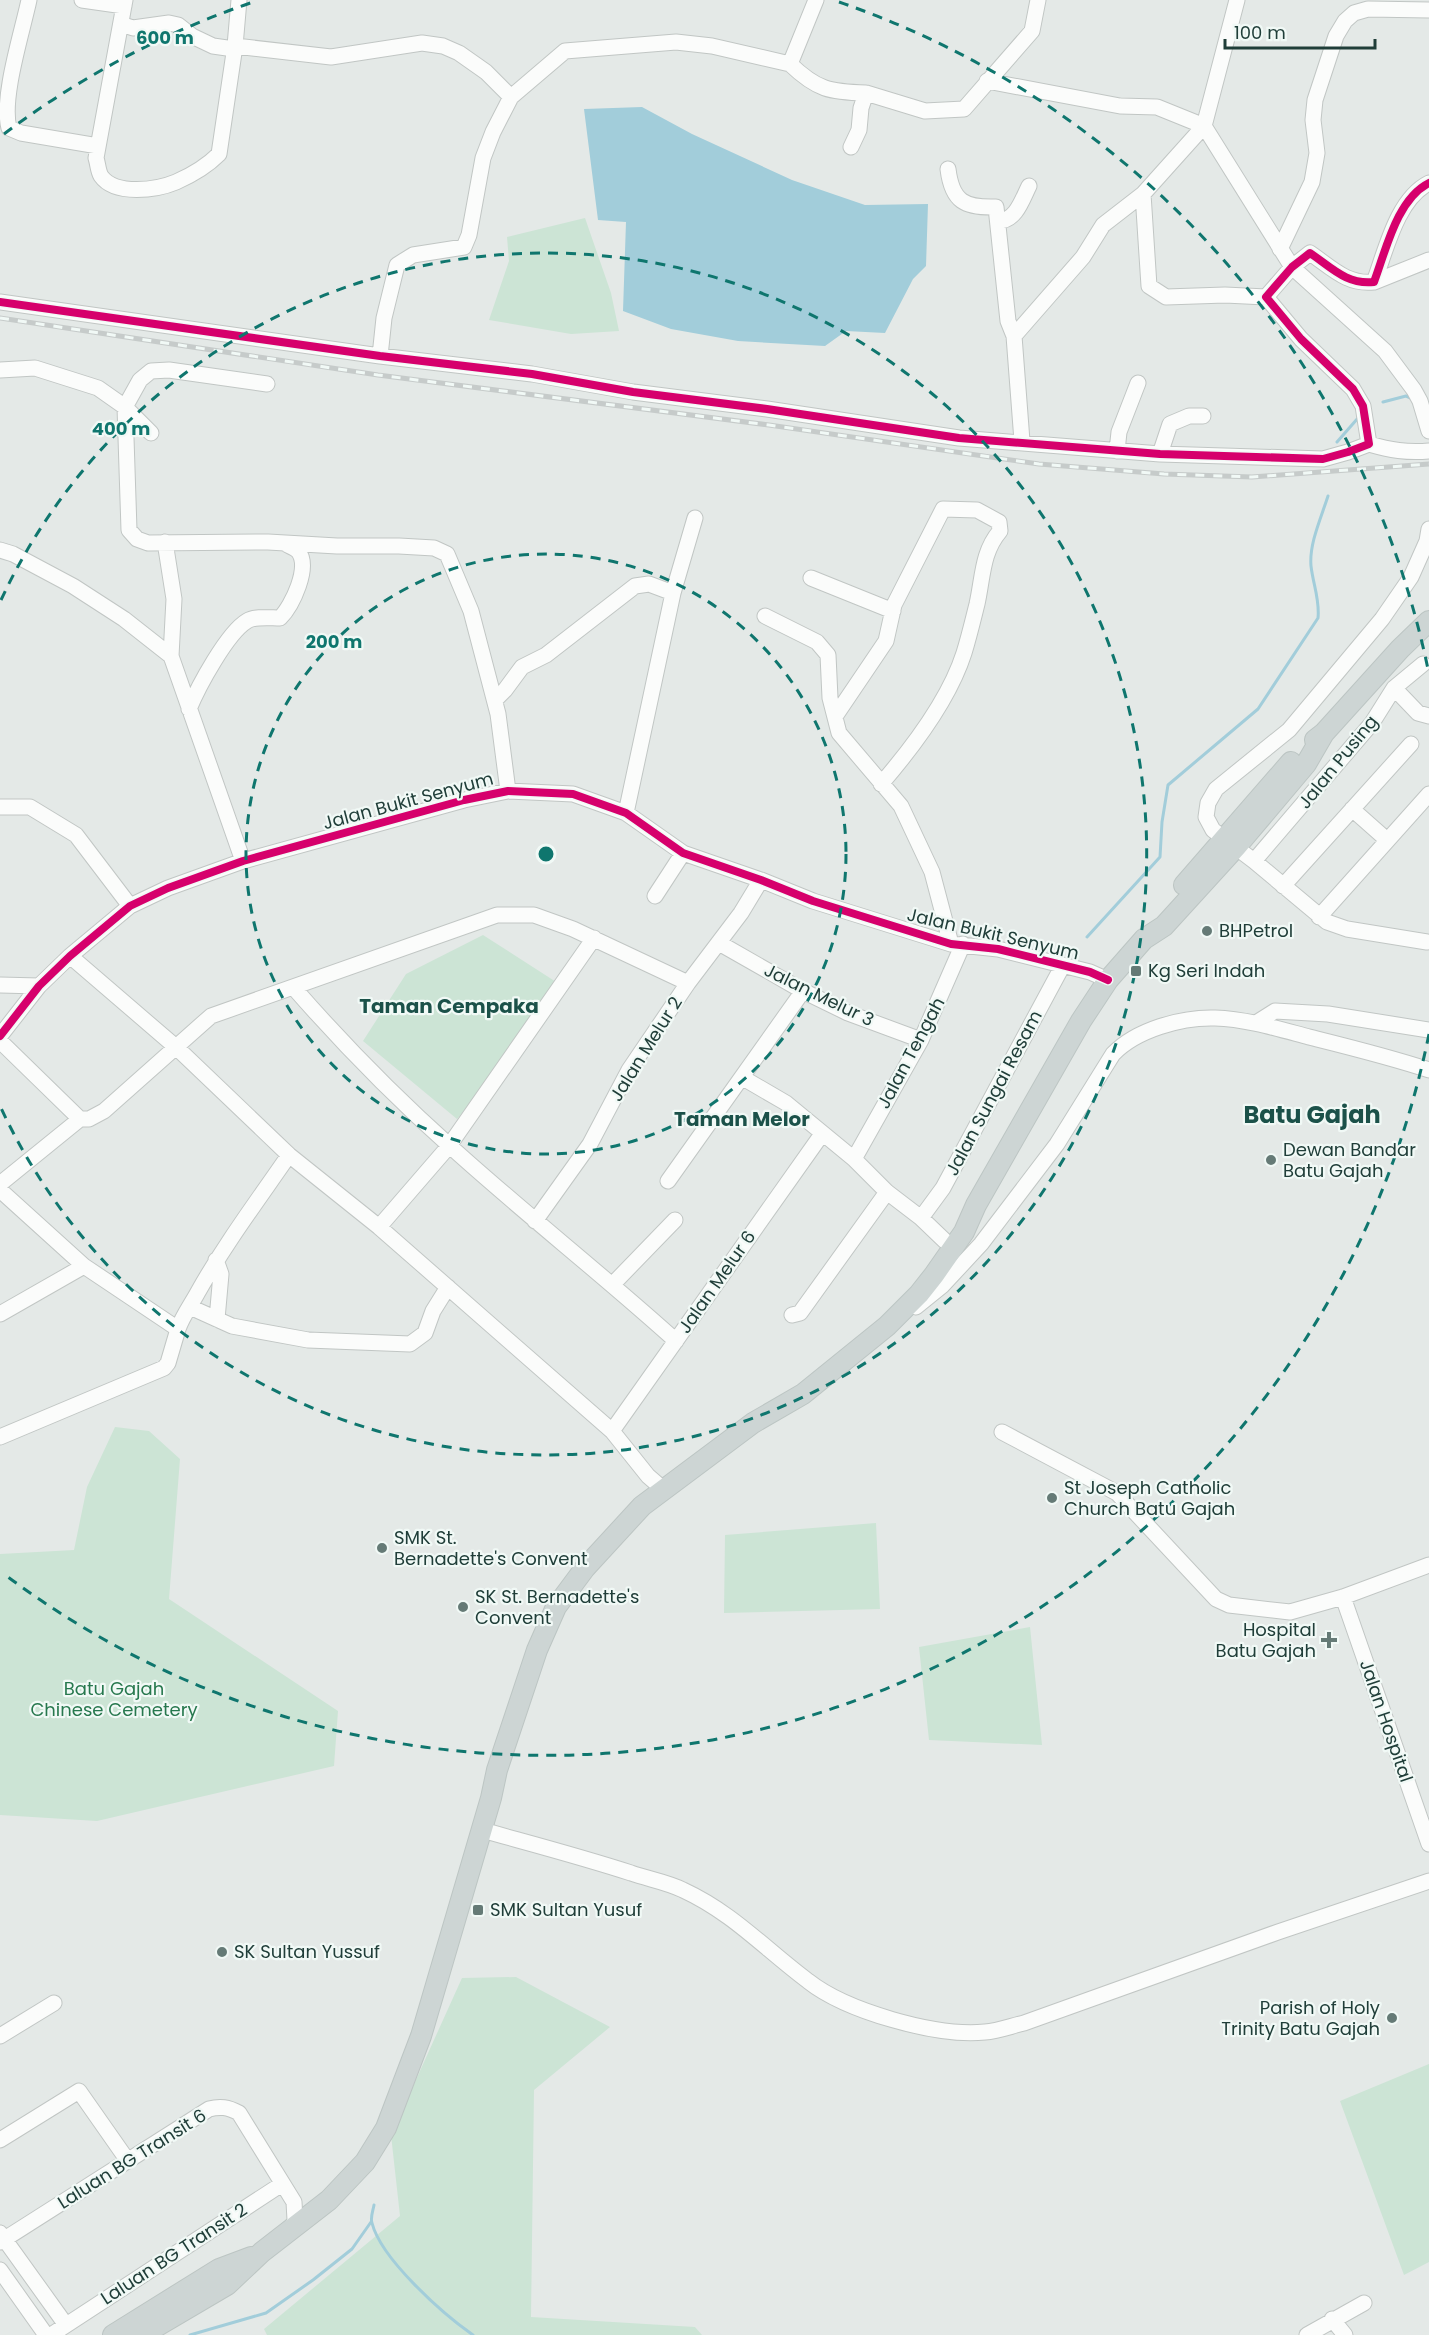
<svg xmlns="http://www.w3.org/2000/svg" width="1429" height="2335" viewBox="0 0 1429 2335" font-family="Poppins,sans-serif">
  <style>
    .green { fill: #cce4d5 }
    .water { fill: #a2cdda }
    .lines { fill: none; stroke-linecap: round; stroke-linejoin: round }
    .stream { stroke: #a2cdda; stroke-width: 3 }
    .minor-casing { stroke: #c1c6c4; stroke-width: 17 }
    .major-casing { stroke: #bcc5c3; stroke-width: 22 }
    .minor { stroke: #fbfcfb; stroke-width: 15 }
    .major { stroke: #cdd5d4; stroke-width: 20 }
    .rail-casing { stroke: #c6cbca; stroke-width: 5 }
    .rail { stroke: #f1f9f6; stroke-width: 3; stroke-dasharray: 9; stroke-linecap: butt }
    .cycleway-casing { stroke: #f1f9f6; stroke-width: 11 }
    .cycleway { stroke: #d6006c; stroke-width: 8 }
    .ring { fill: none; stroke: #0f766e; stroke-width: 3; stroke-dasharray: 10 8 }
    .poi-dot { fill: #657a76; stroke: #f1f9f6; stroke-width: 2 }
    .labels { text-anchor: middle; stroke-width: 4.5; stroke-linejoin: round; paint-order: stroke }
    .street-label { font-size: 18px; fill: #203e39; stroke: #f1f9f6 }
    .poi-label { font-size: 18px; fill: #203e39; stroke: #f1f9f6; text-anchor: start }
    .park-label { font-size: 18px; fill: #27784e; stroke: #f1f9f6 }
    .neighbourhood-label { font-size: 20px; font-weight: bold; fill: #1b5149; stroke: #f1f9f6 }
    .district-label { font-size: 24px; font-weight: bold; fill: #1b5149; stroke: #f1f9f6 }
    .centre { fill: #0f766e; stroke: #f1f9f6; stroke-width: 3 }
    .ring-label { font-size: 18px; text-anchor: middle; font-weight: bold; fill: #0f766e; stroke: #f1f9f6; stroke-width: 4.5; stroke-linejoin: round; paint-order: stroke }
  </style>
  <rect width="100%" height="100%" fill="#e4e9e7"/>
  <path class="green" d="M585 218 611 293 619 331 571 334 489 320 509 261 507 237Z
    M483 935 567 989 457 1119 363 1041 406 974Z
    M115 1427 149 1431 180 1459 169 1599 338 1711 334 1766 97 1821 0 1815V1554L74 1550 87 1487Z
    M876 1523 880 1609 724 1613 725 1535Z
    M1030 1627 1042 1745 929 1740 919 1647Z
    M516 1977 610 2027 534 2090 531 2317 695 2327 702 2335H267L264 2329 400 2216 391 2135 462 1978Z
    M1429 2064V2262L1404 2275 1340 2101Z"/>
  <path class="water" d="M642 107 692 134 792 180 865 205 928 204 926 266 913 279 885 333 846 331 825 346 738 341 671 329 623 311 626 222 598 220 584 109Z"/>
  <g class="lines">
    <path class="stream" d="M1383 402 1406 396 1413 399
      M1337 442 1358 418
      M1087 937 1160 857 1162 822 1168 785 1258 709 1318 618C1320 600 1313 584 1311 566 1309 544 1321 518 1328 496
      M374 2205C373 2211 370 2218 372 2223 381 2259 443 2314 473 2335
      M190 2335 266 2313 313 2280 352 2249 371 2222"/>
    <g class="minor-casing">
      <path id="minor" d="M29 0C22 33 1 98 9 128L21 133 98 146
        M82 0 124 6
        M125 0 96 158C98 164 98 171 101 176 115 196 157 190 176 182 192 175 207 166 219 154L235 46 239 0
        M816 0 790 64C817 90 830 92 866 93L861 108 859 130 851 147
        M121 24 133 28 169 23 178 25 192 36 213 46 227 48 235 46 331 57 422 43 443 46 459 53 486 72 511 97
        M987 81 1120 106 1157 107 1204 126 1292 267 1385 351 1414 390 1420 401 1429 431
        M866 93 925 111 964 109 1032 31 1038 0
        M948 169C952 202 965 208 996 207L1008 321 1014 336 1022 441
        M1143 194 1149 286 1166 297 1225 295 1266 297
        M998 221C1016 221 1022 200 1029 186
        M1280 249 1312 182 1317 153 1313 120 1315 100 1336 36 1345 21 1354 13 1368 9 1429 10
        M1374 282 1429 260
        M0 302 380 356 532 374 633 392 767 409 959 438 1160 454 1323 459 1348 452 1369 444 1363 406 1353 389 1301 339 1266 297 1292 267 1310 253C1332 268 1347 285 1374 282 1386 250 1397 199 1429 183
        M1014 336 1083 257 1103 225 1143 194 1204 126 1237 0
        M380 356 384 318 397 265 413 255 464 247 469 235 483 158 493 132 511 97 565 51 676 42 712 46 790 64
        M0 370 35 368 98 388 125 407 151 433
        M267 384 169 370 151 371 140 380 125 407 129 530 137 539 148 543 268 542 337 546H399L434 548 447 554 471 611 498 714 508 791
        M1369 444C1390 450 1407 453 1429 451
        M1117 451 1119 432 1138 383
        M1160 454 1170 424 1189 416H1203
        M165 542 174 599 171 656
        M0 550 13 554 73 586 124 619 171 656 243 861
        M811 578 893 611
        M765 616 817 642 828 655 830 698 839 733 901 806 932 872 951 944
        M1394 688 1418 713 1429 716
        M495 700 505 690 522 667 546 655 635 586 649 584 673 593
        M189 709C198 687 227 633 247 621 255 616 270 618 280 618 292 606 311 567 298 551 295 548 289 546 286 544
        M836 715 886 641 894 605 943 509 977 510 999 522 1000 531C982 552 983 577 977 604 973 620 969 637 964 653 949 700 913 747 881 784
        M0 807H30L76 835 130 906
        M1352 809 1387 840
        M626 813 673 593 695 518
        M1254 861 1372 723 1394 688 1423 664
        M1283 886 1411 744
        M655 896 683 853
        M1319 917 1429 794
        M1427 942 1347 929 1327 922 1254 861 1213 830 1206 817 1208 803 1216 789 1289 730 1382 619 1411 577 1427 541 1429 529
        M719 943 803 991 848 1013 921 1040
        M70 956 177 1048 289 1155 379 1227 612 1431 648 1476 663 1489
        M0 985 39 986
        M294 988C343 1044 396 1098 451 1147 525 1214 603 1275 676 1341
        M1256 1023 1275 1011 1328 1014 1429 1030
        M0 1036 39 986 70 956 130 906 168 888 243 861 464 800 508 791 573 794 626 813 683 853 761 880 813 901 951 944 998 949 1090 972 1108 980
        M0 1041 80 1119
        M743 1078 786 1103 854 1159 887 1192 921 1218 945 1241
        M854 1159 921 1040 963 944
        M668 1181 803 991
        M0 1184 80 1119H89L104 1111 211 1016 497 915H534L573 929 688 983
        M0 1190 84 1266 178 1329C183 1315 191 1305 198 1292 225 1244 258 1200 289 1155
        M921 1218 943 1188 1063 965
        M535 1221 590 1144 629 1070 688 983 741 913 761 880
        M379 1227 449 1146 594 938
        M216 1260 221 1274 217 1319
        M613 1284 675 1220
        M190 1307 232 1326 308 1340 410 1344 425 1333 433 1311 448 1287
        M916 1307 942 1286 981 1244 1057 1144 1113 1054C1136 1030 1181 1017 1215 1018 1247 1019 1279 1029 1309 1037 1349 1047 1390 1057 1429 1070
        M0 1314 84 1266
        M792 1315 800 1313 887 1192
        M612 1431 822 1134
        M1002 1432 1117 1493 1216 1599 1229 1605 1290 1612 1343 1597 1429 1565
        M0 1437 164 1368 168 1363 178 1329
        M1343 1597 1429 1844
        M482 1830C532 1844 582 1857 631 1873 648 1879 667 1882 683 1890 733 1913 765 1949 808 1981 846 2011 936 2037 985 2032 998 2031 1011 2026 1024 2023L1278 1932 1429 1881
        M0 2036 54 2003
        M0 2140 79 2091 128 2161
        M0 2233 66 2325
        M0 2242 209 2109C220 2106 228 2107 239 2113L294 2202 295 2220 290 2231
        M0 2270 46 2335
        M1332 2319 1345 2335
        M51 2335 282 2184
        M1307 2335 1364 2303"/>
    </g>
    <g class="major-casing">
      <path id="major" d="M1315 740 1324 733 1400 649 1429 621
        M1184 885 1291 762
        M113 2335 219 2269 251 2257
        M142 2335 227 2285 262 2252 329 2200 365 2162 386 2128 421 2036 491 1798 497 1770 537 1650 556 1607 585 1568 642 1506 753 1423 803 1394 887 1326 919 1294 934 1275 964 1232 976 1205 1081 1021 1108 980 1144 939 1164 926 1236 847 1306 764 1324 733"/>
    </g>
    <use href="#minor" class="minor"/>
    <use href="#major" class="major"/>
    <g class="rail-casing">
      <path id="rail" d="M0 318 378 375 769 425 1039 464 1164 474 1252 477 1429 464"/>
    </g>
    <use href="#rail" class="rail"/>
    <g class="cycleway-casing">
      <path id="cycleway" d="M0 302 380 356 532 374 633 392 767 409 959 438 1160 454 1323 459 1348 452 1369 444 1363 406 1353 389 1301 339 1266 297 1292 267 1310 253C1332 268 1347 285 1374 282 1386 250 1397 199 1429 183
        M0 1036 39 986 70 956 130 906 168 888 243 861 464 800 508 791 573 794 626 813 683 853 761 880 813 901 951 944 998 949 1090 972 1108 980"/>
    </g>
    <use href="#cycleway" class="cycleway"/>
  </g>
  <g class="ring">
    <circle cx="546" cy="854" r="300"/>
    <path d="M1 600A601 601 0 1 1 1 1108"/>
    <path d="M1429 1034A901 901 0 0 1 4 1574M4 134A901 901 0 0 1 253 2M839 2A901 901 0 0 1 1429 674"/>
  </g>
  <g class="poi-dot">
    <circle cx="1207" cy="931" r="6"/>
    <rect x="1130" y="965" width="12" height="12" rx="3"/>
    <circle cx="1271" cy="1160" r="6"/>
    <circle cx="1052" cy="1498" r="6"/>
    <circle cx="382" cy="1548" r="6"/>
    <circle cx="463" cy="1607" r="6"/>
    <path d="M1326 1631h6v6h6v6h-6v6h-6v-6h-6v-6h6z"/>
    <rect x="472" y="1904" width="12" height="12" rx="3"/>
    <circle cx="222" cy="1952" r="6"/>
    <circle cx="1392" cy="2018" r="6"/>
  </g>
  <g class="labels">
    <g class="street-label">
      <text transform="translate(1338 762) rotate(-51)" y="6">Jalan Pusing</text>
      <text transform="translate(408 801) rotate(-15)" y="6">Jalan Bukit Senyum</text>
      <text transform="translate(993 934) rotate(13)" y="6">Jalan Bukit Senyum</text>
      <text transform="translate(819 995) rotate(26)" y="6">Jalan Melur 3</text>
      <text transform="translate(646 1049) rotate(-58)" y="6">Jalan Melur 2</text>
      <text transform="translate(911 1053) rotate(-62)" y="6">Jalan Tengah</text>
      <text transform="translate(994 1093) rotate(-62)" y="6">Jalan Sungai Resam</text>
      <text transform="translate(717 1282) rotate(-55)" y="6">Jalan Melur 6</text>
      <text transform="translate(1386 1721) rotate(71)" y="6">Jalan Hospital</text>
      <text transform="translate(132 2159) rotate(-32)" y="6">Laluan BG Transit 6</text>
      <text transform="translate(174 2254) rotate(-33)" y="6">Laluan BG Transit 2</text>
    </g>
    <g class="poi-label">
      <text x="1219" y="937">BHPetrol</text>
      <text x="1148" y="977">Kg Seri Indah</text>
      <text x="1283" y="1156">Dewan Bandar<tspan x="1283" dy="21">Batu Gajah</tspan></text>
      <text x="1064" y="1494">St Joseph Catholic<tspan x="1064" dy="21">Church Batu Gajah</tspan></text>
      <text x="394" y="1544">SMK St.<tspan x="394" dy="21">Bernadette's Convent</tspan></text>
      <text x="475" y="1603">SK St. Bernadette's<tspan x="475" dy="21">Convent</tspan></text>
      <text x="1316" y="1636" text-anchor="end">Hospital<tspan x="1316" dy="21">Batu Gajah</tspan></text>
      <text x="490" y="1916">SMK Sultan Yusuf</text>
      <text x="234" y="1958">SK Sultan Yussuf</text>
      <text x="1380" y="2014" text-anchor="end">Parish of Holy<tspan x="1380" dy="21">Trinity Batu Gajah</tspan></text>
    </g>
    <g class="park-label">
      <text x="114" y="1695">Batu Gajah<tspan x="114" dy="21">Chinese Cemetery</tspan></text>
    </g>
    <g class="neighbourhood-label">
      <text x="449" y="1013">Taman Cempaka</text>
      <text x="742" y="1126">Taman Melor</text>
    </g>
    <g class="district-label">
      <text x="1312" y="1123">Batu Gajah</text>
    </g>
  </g>
  <circle cx="546" cy="854" r="9" class="centre"/>
  <g class="ring-label">
    <text x="165" y="44">600 m</text>
    <text x="121" y="435">400 m</text>
    <text x="334" y="648">200 m</text>
  </g>
  <path d="M1225 39v9h150v-9" fill="none" stroke="#203e39" stroke-width="3"/>
  <text x="1234" y="39" font-size="18" fill="#203e39" stroke="#f1f9f6" stroke-width="4.5" paint-order="stroke">100 m</text>
</svg>
